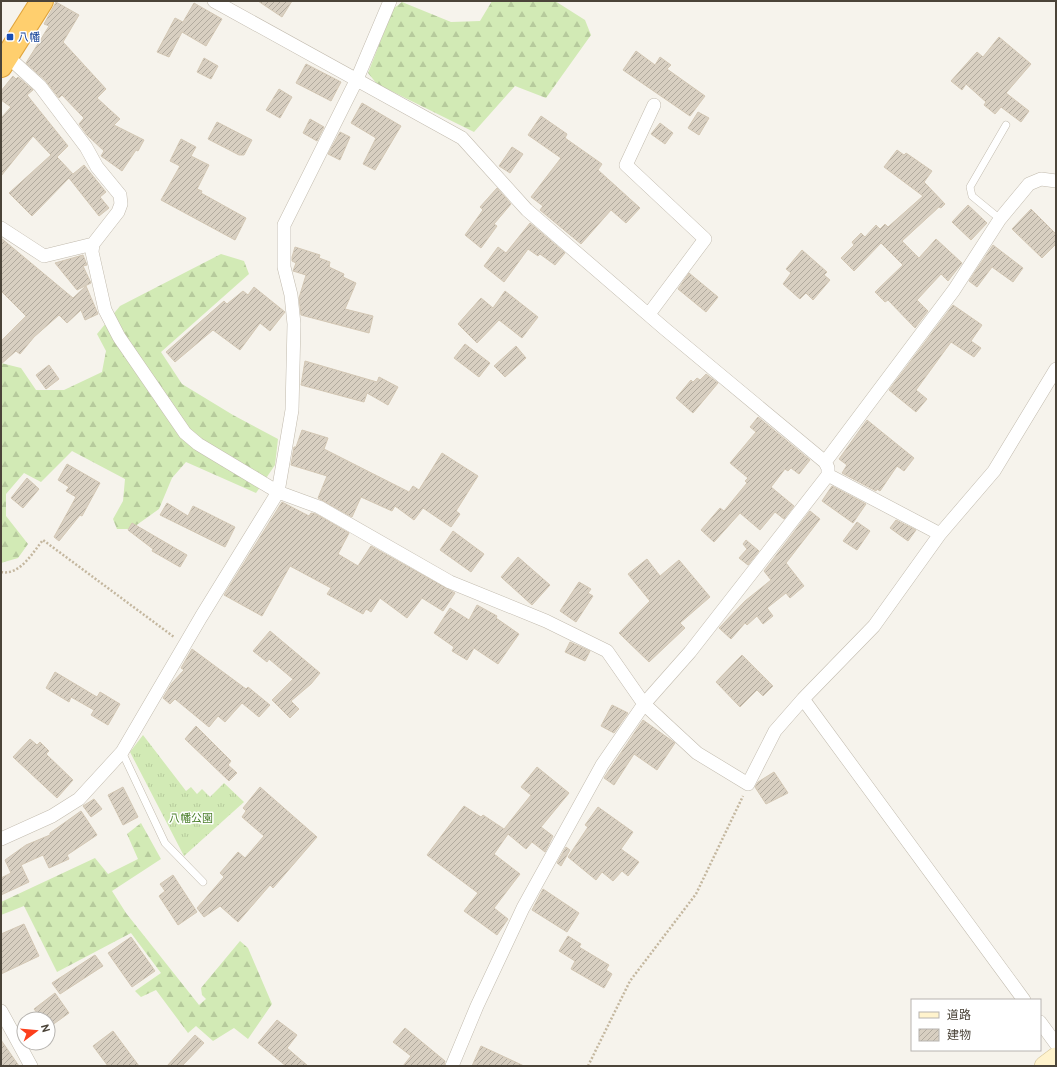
<svg xmlns="http://www.w3.org/2000/svg" width="1057" height="1067" viewBox="0 0 1057 1067" font-family="Overpass,'Noto Sans JP',sans-serif">
  <style>
    .grass { fill: url(#grass-tufts) }
    .forest { fill: url(#forest-firs) }
    .building { fill: url(#building-hatch); stroke: #d3c7b4 }
    .lines { fill: none; stroke-linecap: round; stroke-linejoin: round }
    .lane-casing { stroke: #c2bbae; stroke-width: 8 }
    .street-casing { stroke: #c2bbae; stroke-width: 14 }
    .secondary-casing { stroke: #d6c79b; stroke-width: 20 }
    .highway-casing { stroke: #e0a43c; stroke-width: 24 }
    .path { stroke: #c4b79f; stroke-width: 2.5; stroke-dasharray: 2 2; stroke-linecap: butt }
    .lane { stroke: #fff; stroke-width: 7 }
    .street { stroke: #fff; stroke-width: 13 }
    .secondary { stroke: #fff3cd; stroke-width: 19 }
    .highway { stroke: #ffcf6e; stroke-width: 22 }
    .transit-dot { fill: #1a4fb4; stroke: #fff; stroke-width: 1.5 }
    .labels { text-anchor: middle; stroke-width: 3; stroke-linejoin: round; paint-order: stroke }
    .transit-label { font-size: 11px; fill: #164399; stroke: #fff; text-anchor: start }
    .park-label { font-size: 11px; fill: #4a7f2a; stroke: #fff }
  </style>
  <defs>
    <pattern id="grass-tufts" width="24" height="20" patternUnits="userSpaceOnUse"><rect width="24" height="20" fill="#d2eab5"/><path d="M3 7l-1-3M5 7V3M7 7l1-3M15 17l-1-3M17 17v-4M19 17l1-3" fill="none" stroke="#b6ca9c"/></pattern>
    <pattern id="forest-firs" width="22" height="20" patternUnits="userSpaceOnUse"><rect width="22" height="20" fill="#d2eab5"/><path d="M5 1l3.5 6h-7zM16 11l3.5 6h-7z" fill="#b6ca9c"/></pattern>
    <pattern id="building-hatch" width="6" height="6" patternUnits="userSpaceOnUse"><rect width="6" height="6" fill="#d8cfc1"/><path d="M-1 1l2-2M0 6l6-6M5 7l2-2" fill="none" stroke="#b1aa9e"/></pattern>
  </defs>
  <rect width="100%" height="100%" fill="#f6f3ec"/>
  <path class="grass" d="M143 735 186 791 191 787 197 794 202 789 210 797 224 783 244 802 184 856 130 752Z"/>
  <path class="forest" d="M492 1H555L585 20 591 35 546 98 515 86 474 132 377 84 368 73 393 9 402 2 451 22 480 21Z
    M221 254 244 261 249 274 161 352 182 384 233 415 278 439 275 465 256 493 186 462 172 478 159 509 131 529H117L113 519 123 501 125 479 72 451 41 482 24 473 6 494V516L28 544 18 558 1 563V363L21 368 36 390H64L102 372 106 351 97 334 120 306Z
    M141 823 161 859 112 891 126 913 199 1005 206 999 202 995 201 988 240 941 248 948 272 1004 248 1039 234 1028 213 1041 196 1026 188 1033 156 990 141 997 135 991 161 973 131 933 57 972 24 906 1 915V902L95 858 108 874 138 859 127 834Z"/>
  <path class="building" d="M258 1H292L282 17Z
    M56 2 79 15 63 42 106 89 97 98 120 119 114 125 144 140 138 151 136 150 122 171 101 156 104 151 87 135 79 124 84 118 62 95 59 98 45 80 26 63 49 26 44 24Z
    M194 3 222 19 206 46 182 32 169 57 157 52 175 18 183 22Z
    M999 37 1031 64 1006 93 1029 111 1021 122 1001 107 995 114 984 105 986 102 966 84 962 90 951 81 977 52 983 57Z
    M636 51 655 65 660 57 671 65 667 69 705 96 690 116 623 70Z
    M204 58 218 66 211 79 197 72Z
    M306 64 341 82 331 101 296 83Z
    M13 76 16 79 18 77 33 90 27 95 68 146 57 157 73 174 84 165 106 192 100 197 109 208 99 216 69 178 32 216 9 193 51 155 33 136 1 176V118L11 107 1 100V91Z
    M279 89 292 97 280 118 266 110Z
    M362 103 401 126 375 170 363 164 376 138 351 123Z
    M698 112 709 118 699 135 688 128Z
    M541 116 567 134 565 138 602 164 598 170 640 208 626 223 611 210 581 244 540 210 543 206 531 197 561 158 528 135Z
    M310 119 324 127 317 141 303 133Z
    M217 122 252 140 244 155H239L208 139Z
    M660 123 673 133 665 144 651 134Z
    M340 132 350 137 340 160 328 154Z
    M181 139 196 147 191 156 209 165 197 189 202 191 201 193 246 218 235 240 161 200 180 166 170 161Z
    M512 147 523 154 510 173 499 166Z
    M897 150 904 155 906 153 932 171 924 182 945 204 941 208 939 207 902 241 919 258 936 239 962 263 948 281 941 274 917 300 928 311 915 328 888 300 885 302 875 292 903 265 881 243 854 271 841 258 854 245 852 242 861 233 865 237 876 225 880 229 885 224 888 227 923 196 884 167Z
    M497 188 511 204 494 224 497 226 481 248 465 235 483 210 480 207Z
    M968 205 987 223 971 240 952 222Z
    M1031 209 1056 234V244L1042 258 1012 229Z
    M530 223 565 253 555 265 540 254 538 256 528 249 504 282 484 266 498 247 506 253Z
    M1 238 73 298 86 286 98 314 85 320 81 310 67 323 59 315 34 337 20 354 16 351 1 364V341L26 316 1 291Z
    M993 245 1023 268 1013 282 992 267 977 287 969 281Z
    M295 247 320 255 319 258 330 262 329 267 344 274 343 277 356 283 345 309 373 316 369 333 301 315 299 298 306 275 293 271 296 263 292 261V257Z
    M802 250 827 272 824 275 830 280 813 300 806 293 800 299 783 284 791 273 786 269Z
    M83 255 87 265 83 266 91 283 77 290 55 263Z
    M689 273 718 297 706 312 678 289Z
    M254 287 285 312 270 331 260 323 240 350 213 330 175 362 166 352 224 301 227 304 243 291 248 295Z
    M505 291 538 317 522 338 499 320 477 343 458 324 481 298 493 308Z
    M953 305 982 325 971 341 981 348 974 357 951 342 916 390 927 399 916 412 889 390Z
    M465 344 490 363 479 377 454 358Z
    M516 346 526 358 505 377 494 366Z
    M305 361 377 382 379 377 398 387 388 405 367 393 364 402 301 385Z
    M49 365 59 379 46 389 36 375Z
    M706 374 718 383 693 413 676 398 691 380 693 382 697 378 700 380Z
    M758 417 810 460 799 474 791 468 788 471 785 469 771 487 794 506 784 519 775 512 760 530 740 513 714 542 701 530 720 508 724 511 747 483 745 481 748 478 730 463 756 432 750 427Z
    M867 420 914 458 904 471 897 466 880 491 877 489 876 491 842 473 847 465 839 459Z
    M302 430 328 438 324 449 409 492 413 486 419 490 442 453 478 476 456 511 460 514 451 527 423 508 414 520 395 506 392 511 361 497 352 517 318 498 327 476 291 465 294 447H296Z
    M67 464 100 483 82 516 80 515 59 541 54 537 76 497 66 491 69 487 58 480Z
    M27 478 39 489 23 508 11 498Z
    M832 486 866 504 853 523 822 501Z
    M282 502 309 516 311 513 316 514 349 533 338 554 358 566 371 546 455 593 443 611 422 598 407 618 380 598 371 612 366 609 363 614 327 594 331 588 290 566 262 616 224 595Z
    M167 503 188 516 193 506 235 527 225 547 160 515Z
    M810 511 820 519 786 563 804 586 790 598 786 593 767 608 773 616 763 624 757 616 747 625 745 623 731 639 719 628 745 601 771 580 764 571Z
    M896 520 916 530 908 541 890 528Z
    M857 522 870 531 857 550 843 541Z
    M132 523 187 555 180 567 152 551 153 549 128 530Z
    M453 531 484 554 471 572 440 550Z
    M746 540 759 551 748 565 739 558 747 549 743 544Z
    M518 557 550 585 532 605 501 577Z
    M647 559 660 576 679 560 710 597 680 623 685 628 649 662 619 633 650 601 628 574Z
    M579 582 591 589 588 593 593 596 576 622 560 611Z
    M477 605 497 616 496 618 519 634 498 664 474 648 467 660 452 651 454 647 434 633 450 608 469 620Z
    M270 631 320 673 311 684 291 701 299 709 290 718 272 700 293 679 269 659 267 662 253 651Z
    M570 642 590 651 585 661 565 652Z
    M192 649 246 689 248 687 270 705 259 717 242 703 225 722 218 716 209 727 175 699 170 704 163 698 172 683 184 670 181 668Z
    M742 655 773 686 763 696 757 690 740 707 716 682Z
    M55 672 97 697 100 692 120 704 108 725 91 715 94 710 71 697 69 702 46 688Z
    M612 705 628 713 614 733 601 726Z
    M643 720 675 743 657 770 634 754 614 785 604 778Z
    M196 726 231 761 228 765 237 773 229 781 185 739Z
    M30 739 37 745 40 742 49 751 46 754 73 780 57 798 13 757Z
    M537 767 569 793 541 827 553 836 545 852 532 842 526 849 508 834 494 854 520 874 494 908 508 919 497 935 464 911 478 893 427 855 464 806 481 817 483 815 504 829 531 795 521 787Z
    M774 772 788 793 766 804 755 787 758 782Z
    M123 787 138 817 123 825 108 795Z
    M260 787 317 837 273 888 270 885 238 922 220 906 204 917 197 908 224 877 220 873 238 852 245 858 264 836 242 817 246 811 243 808Z
    M94 799 102 809 91 817 83 806Z
    M598 807 633 832 621 849 639 862 628 876 622 871 613 881 602 872 596 880 568 857 588 827 585 825Z
    M81 811 97 835 67 855 69 859 49 868 43 855 21 865 29 882 1 895V878L11 873 5 860 26 845 50 835V833Z
    M566 847 570 850 561 866 557 863Z
    M173 875 197 912 178 925 159 896 165 891 160 884Z
    M543 889 579 913 567 932 532 910Z
    M24 924 39 956 1 974V934Z
    M568 936 581 944 579 947 609 965 606 970 612 974 604 988 571 969 575 961 559 951Z
    M131 937 155 971 132 987 108 953Z
    M95 955 103 966 60 994 52 983Z
    M55 993 69 1013 48 1028V1019H42L34 1009Z
    M277 1020 297 1035 287 1048 308 1066H286L258 1043Z
    M405 1028 445 1061 444 1066H403L411 1056 393 1042Z
    M113 1031 139 1066H108L93 1046Z
    M195 1035 204 1043 182 1066H167Z
    M1 1040 19 1066H1Z
    M481 1046 524 1066H472Z"/>
  <g class="lines">
    <g class="lane-casing">
      <path id="lane" d="M1000 219 972 196 970 187 1006 125
        M122 752 165 843 203 882"/>
    </g>
    <g class="street-casing">
      <path id="street" d="M214 1 462 138 527 210 665 329 825 462 828 468V475L690 652 644 704 602 765 523 908 477 1006 452 1066
        M7 56 40 86 86 147 97 167 120 195 121 204 118 212 93 244 92 252 105 310 119 337 185 433 198 444 278 492 319 507 450 582 546 621 607 651 644 704 697 753 748 784 775 731 803 699 874 626 940 534 994 471 1056 369
        M1 228 44 256 93 244
        M649 314 705 239 626 165 654 105
        M825 462 954 290 1000 219 1029 184 1041 179 1056 181
        M828 475 940 534
        M803 699 1024 1000
        M1 839 52 816 79 799 122 752 201 617 278 492 292 410 294 324 291 295 284 267V225L357 79 390 1
        M1 1011 31 1066
        M1040 1022 1056 1044"/>
    </g>
    <g class="secondary-casing">
      <path id="secondary" d="M1044 1066 1056 1057"/>
    </g>
    <g class="highway-casing">
      <path id="highway" d="M1 66 42 1"/>
    </g>
    <path class="path" d="M1 572C20 576 33 552 43 540L174 637
      M588 1066 630 981 696 894 743 796"/>
    <use href="#lane" class="lane"/>
    <use href="#street" class="street"/>
    <use href="#secondary" class="secondary"/>
    <use href="#highway" class="highway"/>
  </g>
  <rect class="transit-dot" x="6" y="33" width="8" height="8" rx="2"/>
  <g class="labels">
    <g class="transit-label">
      <text x="18" y="41">八幡</text>
    </g>
    <g class="park-label">
      <text x="191" y="822">八幡公園</text>
    </g>
  </g>
  <rect width="1057" height="1067" fill="none" stroke="#4b4439" stroke-width="4"/>
  <rect x="911" y="999" width="130" height="52" fill="#ffffff" stroke="#b7b4b0"/>
  <rect x="919" y="1012" width="20" height="6" fill="#fff3cd" stroke="#b7b4b0"/>
  <text x="947" y="1019" font-size="12" fill="#4b4439">道路</text>
  <rect x="919" y="1029" width="20" height="12" fill="url(#building-hatch)" stroke="#b7b4b0"/>
  <text x="947" y="1039" font-size="12" fill="#4b4439">建物</text>
  <g transform="translate(36 1031) rotate(74)"><circle r="19" fill="#ffffff" stroke="#b7b4b0"/>
  <path d="M0-3L7 15L0 10L-7 15Z" fill="#fc3f1d"/>
  <text y="-6" font-size="11" font-weight="bold" text-anchor="middle" fill="#4b4439">N</text>
  </g>
</svg>
